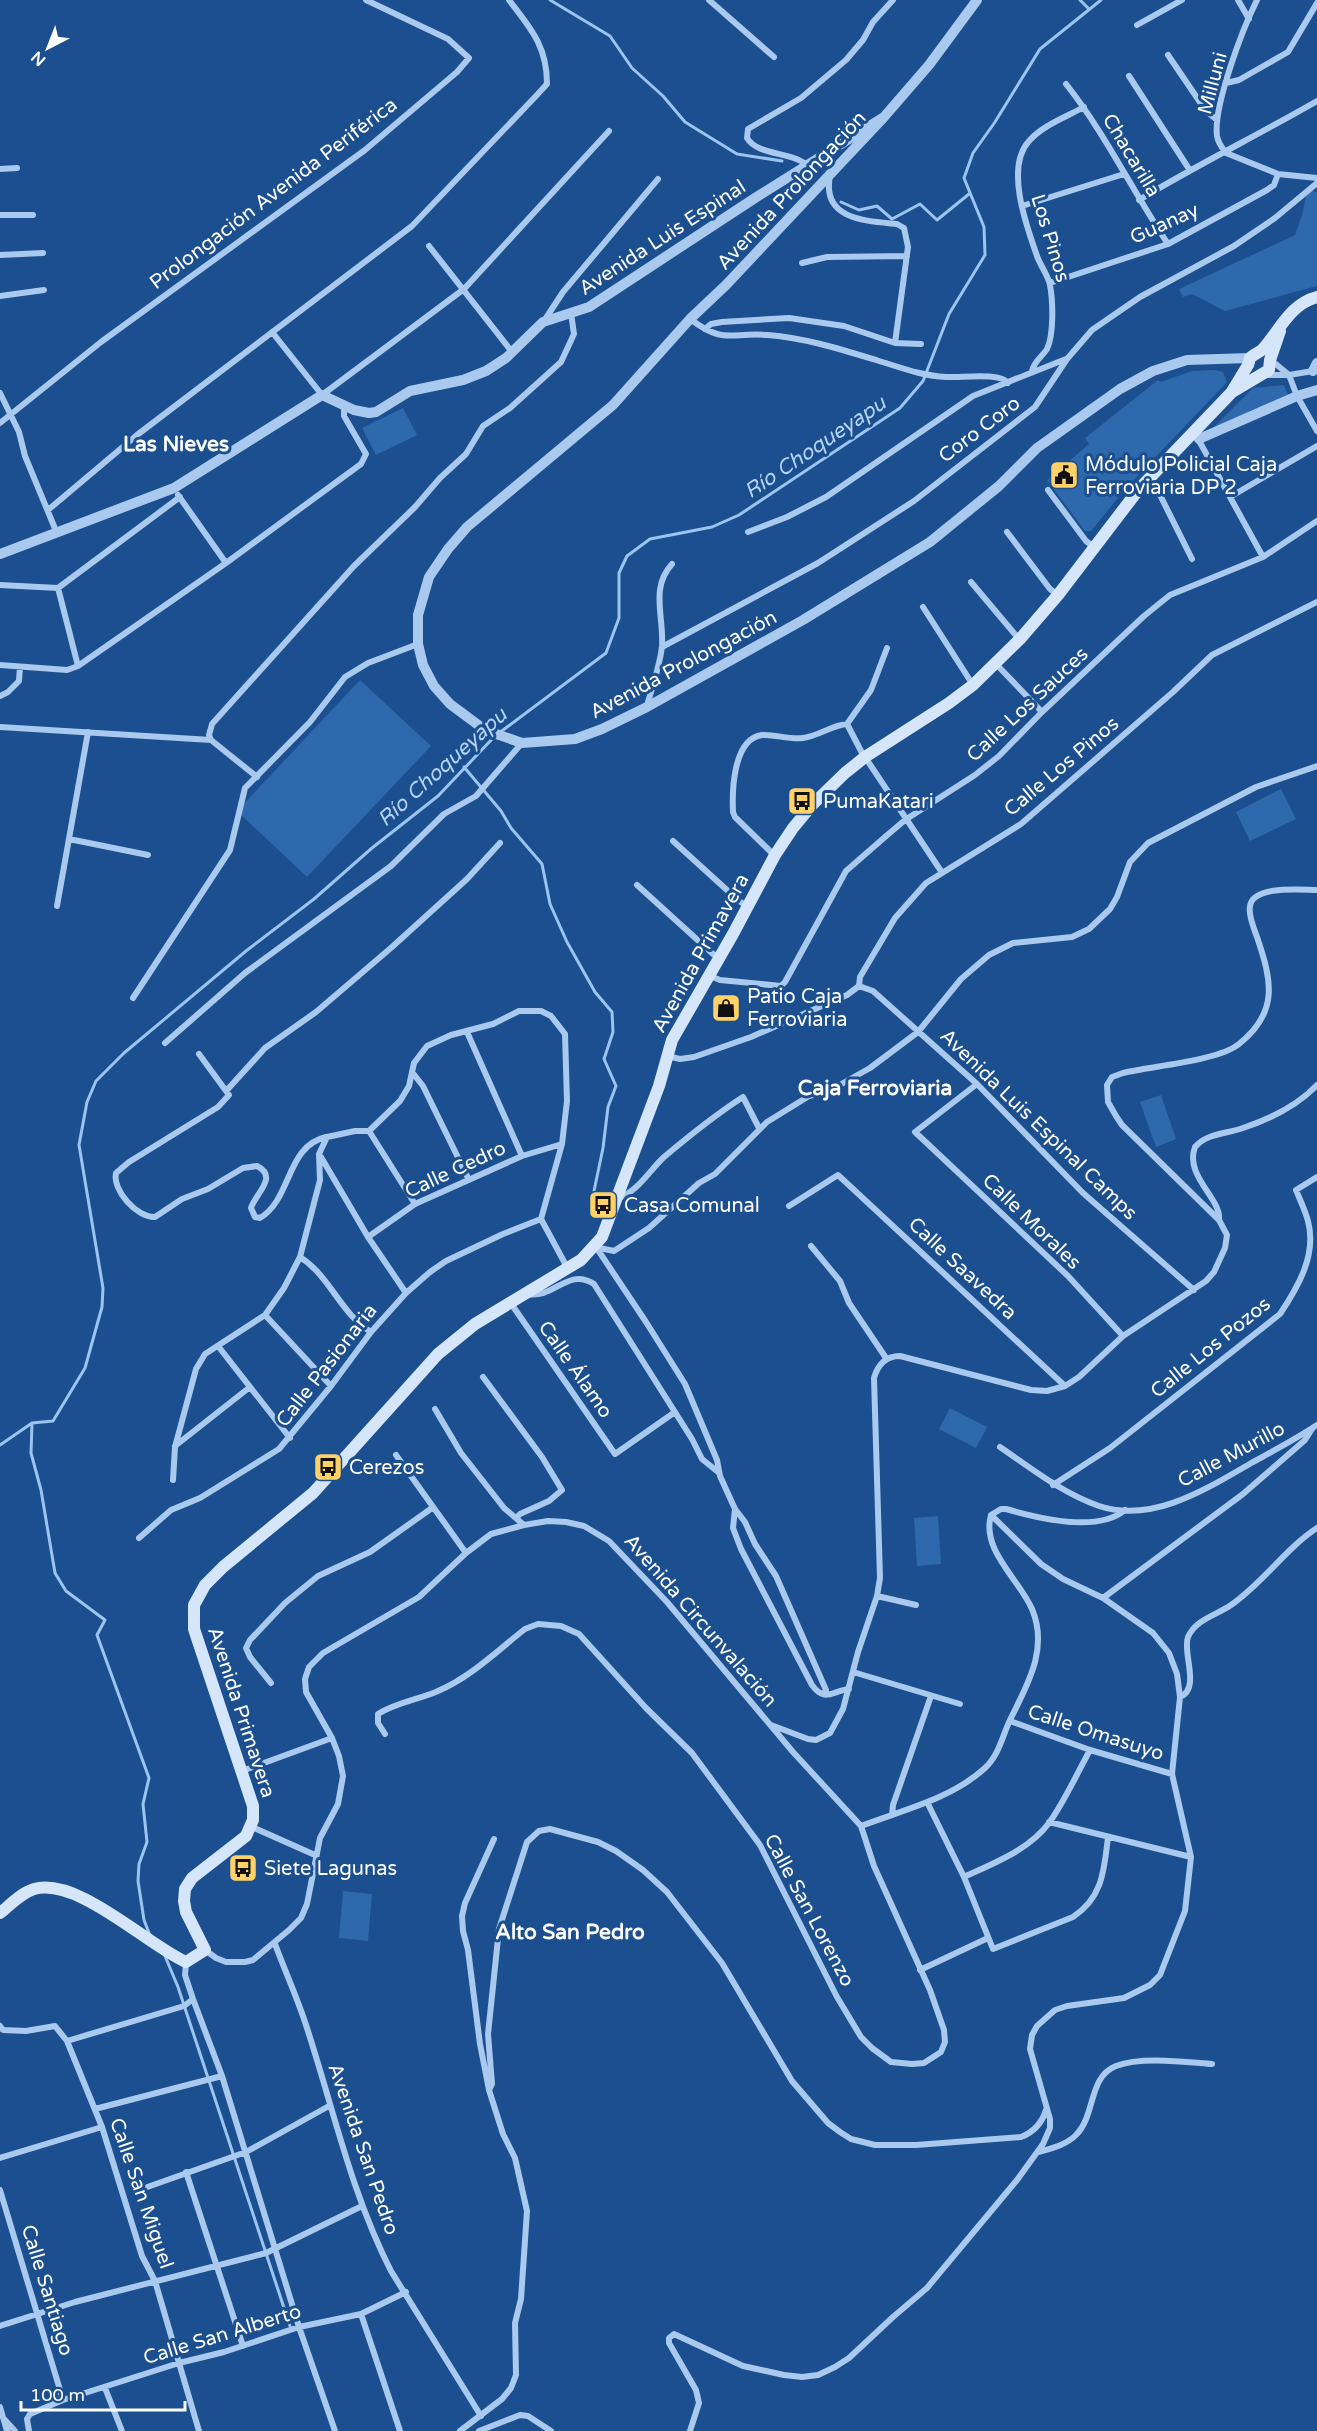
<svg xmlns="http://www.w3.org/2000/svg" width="1317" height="2431" viewBox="0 0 1317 2431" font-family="'Varela Round',sans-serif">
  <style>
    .green { fill: #2e69ad }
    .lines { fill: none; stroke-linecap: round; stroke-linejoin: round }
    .stream { stroke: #9cc4f0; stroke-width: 3 }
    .minor { stroke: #a9c9ee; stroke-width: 6 }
    .tertiary { stroke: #a9c9ee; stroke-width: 10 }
    .secondary { stroke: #d6e6fa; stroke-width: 12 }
    .labels { text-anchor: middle; stroke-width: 6; stroke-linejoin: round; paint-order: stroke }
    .street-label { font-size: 20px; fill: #fff; stroke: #1b4f8f }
    .poi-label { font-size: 20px; fill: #fff; stroke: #1b4f8f; text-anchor: start }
    .neighbourhood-label { font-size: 21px; font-weight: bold; fill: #fff; stroke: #1b4f8f }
    .water-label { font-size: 21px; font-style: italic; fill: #b5d3f5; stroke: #1b4f8f }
  </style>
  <rect width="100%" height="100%" fill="#1b4f8f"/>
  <path class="green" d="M1307 189 1317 192V286L1225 311 1192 294 1183 297 1179 289 1295 235 1303 212Z
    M1215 370 1223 372 1227 382 1127 487 1091 531H1085L1047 480 1089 444 1085 438 1158 380 1161 382 1192 371Z
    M1284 385 1288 395 1212 429 1253 388Z
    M403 408 417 435 376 455 362 428Z
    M360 680 431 746 307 877 237 811Z
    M1281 789 1296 819 1250 841 1236 812Z
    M1161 1095 1176 1139 1156 1147 1140 1102Z
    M950 1408 987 1427 976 1448 939 1429Z
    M938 1516 941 1564 917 1566 914 1518Z
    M343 1891 372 1894 368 1941 339 1938Z"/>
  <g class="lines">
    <path class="stream" d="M550 0 610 36 632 68 663 96 685 122 737 154 782 161
      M1080 0 1089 9
      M841 202 859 210 877 206 892 219 920 204 937 220 969 194
      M499 733 606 653 619 618V573L627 556 650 539 712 527 739 515 900 408 923 381 949 314 985 255 984 227 964 178 973 153 995 122 1040 49 1101 0
      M464 767 501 811 511 828 542 864 550 904 567 942 595 992 612 1012 613 1032 604 1059 616 1086 608 1107 603 1148 594 1191
      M32 1423 31 1453 41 1490 55 1573 66 1591 105 1620 97 1635 149 1778 143 1804 147 1842 139 1864 138 1881 144 1920 149 1933
      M0 1445 32 1423 53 1421 85 1368 102 1307 103 1288 79 1145 87 1102 96 1081 124 1053 246 951 314 899 372 848 438 796 494 737
      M165 1956 178 1987 290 2326"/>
    <path class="minor" d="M709 0 774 57
      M1238 0 1249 19
      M1257 0C1243 28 1213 106 1217 136 1218 142 1222 148 1226 153L1278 174 1317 178
      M1137 25 1182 0
      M1168 55 1206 111 1217 120
      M1129 76 1189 169
      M1226 83 1239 80 1288 52 1317 3
      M1066 84C1105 133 1133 192 1168 244
      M807 165C790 151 758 156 747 138L748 129 801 98 846 60 863 40 873 22 893 0
      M0 169 17 168
      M830 176C821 220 867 221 897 224L904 228 908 247 895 343
      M1139 200C1197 165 1258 135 1317 101
      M1022 206 1124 174
      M0 215H33
      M429 246 512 352
      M0 255 43 253
      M802 263 827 257 907 256
      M1050 283 1168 244 1267 190 1274 185 1278 174
      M0 296 44 290
      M690 319C725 345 729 332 768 335 806 338 843 350 879 361 902 368 923 376 946 377 961 378 1000 372 1008 383
      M544 321 563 292 658 179
      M705 329 711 324 722 322 789 318 844 326 895 343 921 344
      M272 332 322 395 464 289 609 131
      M1271 360 1289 375 1297 396 1317 431
      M1032 371C1034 361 1042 357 1047 349 1054 335 1053 301 1050 285 1048 275 1040 265 1037 256 1026 225 1005 167 1029 141 1043 125 1066 117 1084 107
      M1264 375H1289L1313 371
      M0 393 19 432 25 456 56 531
      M0 423 101 342 365 150 457 72 469 58 448 39 366 0
      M1197 437 1263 557
      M1148 478 1155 485 1192 559
      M1048 490 1086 541 1094 547
      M178 495 226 563
      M1230 497 1317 446
      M48 510 137 435 412 226 536 96 547 84C547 46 531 29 509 0
      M748 532 787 517 826 497 973 396 1066 359
      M1007 532 1050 589 1058 595
      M971 582 1019 639
      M0 585 58 588 180 497
      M58 588 78 666
      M923 607 973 685
      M662 647 818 563 914 501 1035 407 1067 359 1092 330 1140 297 1234 246 1275 218 1317 183
      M996 664 1042 712
      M0 665 67 670 78 666 226 563 361 464 366 454 344 416V406
      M0 696 8 692 19 681 20 667
      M647 706C652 687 660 666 662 646 664 616 650 588 672 564
      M847 724 861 751 941 871
      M0 727 211 740
      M257 777 211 740 209 735 212 724 354 566 415 507 440 478 466 454 483 426 510 408 561 362 574 334 571 313
      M69 839 148 855
      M673 841 739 901 747 906
      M774 855 735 817 733 812C732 791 733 739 762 735 775 734 789 740 803 738 819 736 832 725 847 724L871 690 887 648
      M637 885 713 954 720 957
      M57 906 88 732
      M710 976 720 980 781 986 785 982 846 871 885 837 905 820 975 775 999 756 1042 712 1144 616 1170 595 1263 557 1317 521
      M859 986 860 977 895 918 926 883 1021 824 1173 692 1212 655 1317 602
      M859 986 873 991 977 1084 1083 1193 1194 1290
      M133 998 230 850 245 788 310 722 345 677 368 663 418 644
      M467 1032 522 1156
      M165 1043 245 973 391 866 444 814 476 796 522 743
      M199 1054 229 1095 218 1107 129 1162 116 1173C112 1190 137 1218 155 1217L182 1199 208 1189 243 1168 257 1166C279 1177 255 1194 251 1208L255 1217 260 1218C292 1199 286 1146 326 1137
      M667 1056 680 1059 694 1057 751 1037 847 995 859 986
      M412 1072 423 1086 469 1180
      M977 1084 915 1132 1068 1276 1123 1336
      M227 1090 265 1048 316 1012 392 947 467 879 500 843
      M369 1131 415 1204
      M321 1157 368 1237 406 1293
      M619 1198C639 1190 649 1171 664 1157 689 1136 715 1115 743 1097L759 1128
      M789 1206 838 1175 1065 1386
      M541 1219 568 1269
      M1219 1220C1222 1199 1184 1176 1195 1147 1207 1133 1226 1134 1243 1128 1270 1119 1297 1106 1317 1085
      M368 1237 415 1204 522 1156 562 1144
      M811 1246 840 1281 849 1303 886 1358
      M595 1247 614 1251 649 1228 699 1183 715 1174 767 1122 809 1096 829 1091 870 1068 918 1032 961 979 989 955 1013 943 1072 937 1089 929 1110 909 1117 897 1130 862 1148 843 1256 787 1317 766
      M596 1247 646 1322 685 1384 717 1460 720 1476 735 1509 745 1522 755 1544 776 1576 826 1690 824 1693
      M300 1257C330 1276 340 1313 371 1332
      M528 1294C554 1299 568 1267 594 1284L692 1439 702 1459 718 1472
      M510 1302 615 1454 675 1412
      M265 1315 331 1386
      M218 1346 290 1438
      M483 1377 542 1457 562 1490 549 1501 520 1514 517 1517
      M435 1409 461 1453 504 1508 524 1525
      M175 1446 250 1387
      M1000 1447C1032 1469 1062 1493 1099 1506 1153 1524 1208 1488 1253 1462 1275 1450 1296 1439 1317 1425
      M396 1455 466 1553
      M173 1480 175 1447 196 1369 205 1354 265 1315 284 1288 300 1257 320 1180 319 1154 327 1137 355 1131H369L400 1101 409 1086 414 1063 427 1046 451 1035 493 1024 519 1011H541L551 1016 565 1034 567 1101 562 1144 541 1219
      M1053 1485 1110 1448 1280 1314C1298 1287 1317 1255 1308 1221 1305 1210 1300 1200 1296 1190L1317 1177
      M735 1509 733 1528 741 1549 812 1685C825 1703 832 1691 849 1689
      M139 1538 171 1510 200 1498 279 1449 331 1386 371 1332 406 1293 430 1272 446 1261 503 1234 541 1219
      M877 1596 916 1605
      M1103 1598 1243 1494 1305 1440 1312 1429
      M853 1672 960 1704
      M271 1683 250 1657 246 1648 250 1640 285 1603 318 1576 370 1552 432 1508
      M1180 1697C1201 1689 1182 1652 1188 1637 1196 1619 1217 1615 1231 1605 1263 1583 1285 1549 1317 1528
      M1010 1721 1090 1750 1172 1774
      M771 1725 808 1739 816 1740 830 1733 843 1709 858 1652 877 1596 880 1578 874 1378C878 1364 886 1356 900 1356L1031 1390 1047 1391 1065 1386 1079 1377 1123 1336 1206 1281 1214 1272 1225 1248 1227 1235 1219 1220 1122 1125 1116 1116 1108 1102 1107 1085 1112 1077 1123 1073C1152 1066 1218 1061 1239 1044 1279 1012 1272 981 1257 937 1254 929 1248 915 1250 906 1253 885 1302 890 1317 890
      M242 1771 332 1738
      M927 1802 964 1877 993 1949 1073 1917C1103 1897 1104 1870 1108 1837
      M892 1815 893 1805 931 1696
      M1049 1822 1191 1857
      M861 1826C903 1810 951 1799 985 1768 999 1755 1002 1737 1010 1720 1027 1685 1049 1649 1032 1609 1019 1579 981 1550 991 1515L1001 1509H1006C1037 1518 1098 1533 1125 1510
      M252 1827 315 1855
      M964 1877C994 1863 1029 1850 1049 1823 1063 1804 1078 1772 1090 1750
      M275 1944C285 1971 297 1997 306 2025 333 2107 351 2193 391 2271L481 2416
      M205 1950 216 1958 226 1962H245L253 1960 289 1930 301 1918 307 1904 320 1838 338 1804 343 1776 339 1756 332 1738 306 1692 305 1679 309 1667 323 1653 419 1597 466 1553 491 1534 524 1525 548 1521 566 1522 584 1526 609 1541 667 1602 793 1752 861 1826 874 1866 930 1990 944 2030 945 2042 941 2052 924 2063 912 2064 891 2062 872 2048 861 2037 837 1997 760 1845 692 1753 646 1708 579 1634 561 1626 538 1624 525 1629C498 1650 471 1677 438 1691 418 1700 397 1702 378 1714V1723L385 1734
      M186 1962 185 1975 193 1999 222 2076 299 2327 335 2431
      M920 1970 988 1938
      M0 2026 3 2030 26 2031 55 2026 67 2041 102 2127 142 2256 155 2281 199 2431
      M67 2041 184 2006 193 1999
      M489 2090 492 2084 488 2034 499 1929 527 1842 539 1831 550 1829 598 1842 616 1851 643 1870 667 1892 722 1963 792 2081 828 2123 840 2132 851 2139 875 2145H916L1021 2137C1034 2132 1042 2123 1046 2110
      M95 2109 222 2076
      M1039 2152C1052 2148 1066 2145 1076 2135 1096 2115 1088 2077 1116 2066 1141 2056 1186 2062 1212 2064
      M0 2158 102 2127
      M186 2172 243 2346
      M0 2190 63 2400
      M139 2190 246 2152 329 2106
      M361 2314 400 2431
      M0 2326 75 2302 266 2253 362 2206
      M105 2388 122 2431
      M0 2407 7 2431
      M4 2419 15 2431
      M29 2431 27 2419 30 2414 63 2400 179 2363 224 2352 299 2327 361 2314 406 2292
      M460 2431 502 2399 511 2388 516 2375 515 2323 521 2299 527 2211 515 2158 503 2134 489 2090 480 2044 468 1950 463 1931 462 1916 465 1903 494 1839
      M479 2431 520 2415 528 2416 551 2431
      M690 2431 699 2403 696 2390 669 2343V2338L674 2334 743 2366 784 2375 802 2377 818 2375 835 2367 849 2358 893 2317 927 2288 1017 2180 1043 2144 1050 2128V2119L1030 2049 1032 2035 1037 2026 1055 2010 1067 2006 1124 1998 1150 1985 1160 1975 1185 1911 1191 1857 1172 1774 1180 1697 1177 1674 1169 1653 1153 1633 1103 1598 1063 1579 1041 1564 991 1515"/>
    <path class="tertiary" d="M884 117 726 285 690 319 613 405 467 527 448 549 429 577 418 615V644L423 665 434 686 450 704 485 730 522 743 575 739 602 729 647 707 803 620 930 542 999 486 1037 448 1120 389 1153 371 1187 360 1250 358
      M1313 371 1317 363
      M1199 439 1297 396 1317 390
      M0 554 174 488 322 395 354 410 369 413 376 412 410 391 463 380 486 371 506 358 543 322 589 307 755 198 884 117 929 65 977 0"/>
    <path class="secondary" d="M1232 392 1269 370 1270 360 1280 331
      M0 1913C10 1905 21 1893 34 1889 78 1877 146 1944 186 1962L205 1950 186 1912 184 1901 185 1889 192 1878 246 1836 253 1820V1806L194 1629V1605L205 1585 223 1567 313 1493 438 1354 475 1324 581 1260 602 1237 659 1086 672 1040 733 934 775 855 793 828 812 805 845 773 865 757 949 703 973 685 1020 639 1058 595 1139 489 1231 393 1248 365 1250 358C1254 354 1258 353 1262 350 1280 330 1290 304 1317 297"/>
  </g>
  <defs>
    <g id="civic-square" transform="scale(1.5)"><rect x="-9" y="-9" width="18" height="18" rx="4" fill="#ffd166" stroke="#1b4f8f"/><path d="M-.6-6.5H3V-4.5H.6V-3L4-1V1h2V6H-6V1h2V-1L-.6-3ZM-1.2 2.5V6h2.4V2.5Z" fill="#111"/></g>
    <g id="bus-square" transform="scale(1.5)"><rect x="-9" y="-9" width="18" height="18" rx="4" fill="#ffd166" stroke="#1b4f8f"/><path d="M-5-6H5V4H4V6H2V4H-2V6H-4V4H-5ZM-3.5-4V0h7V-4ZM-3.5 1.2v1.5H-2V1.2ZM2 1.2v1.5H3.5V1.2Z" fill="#111"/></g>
    <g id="shop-square" transform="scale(1.5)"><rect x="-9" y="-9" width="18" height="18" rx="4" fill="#ffd166" stroke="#1b4f8f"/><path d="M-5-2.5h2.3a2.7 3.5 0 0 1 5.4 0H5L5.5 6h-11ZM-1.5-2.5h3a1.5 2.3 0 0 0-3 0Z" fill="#111"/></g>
  </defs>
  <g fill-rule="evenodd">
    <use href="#civic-square" x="1064" y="475"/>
    <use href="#bus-square" x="802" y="801"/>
    <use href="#shop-square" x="726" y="1008"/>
    <use href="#bus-square" x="603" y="1205"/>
    <use href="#bus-square" x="328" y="1467"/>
    <use href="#bus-square" x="243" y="1868"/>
  </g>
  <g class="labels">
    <g class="street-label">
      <text transform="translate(1212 83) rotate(-75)" y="7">Milluni</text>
      <text transform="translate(1132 155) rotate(59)" y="7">Chacarilla</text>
      <text transform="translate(791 190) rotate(-47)" y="7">Avenida Prolongación</text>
      <text transform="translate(273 193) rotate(-37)" y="7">Prolongación Avenida Periférica</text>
      <text transform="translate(1164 223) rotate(-24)" y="7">Guanay</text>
      <text transform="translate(662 237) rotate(-33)" y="7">Avenida Luis Espinal</text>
      <text transform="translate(1051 238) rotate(73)" y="7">Los Pinos</text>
      <text transform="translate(979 429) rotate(-37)" y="7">Coro Coro</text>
      <text transform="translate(683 664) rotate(-28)" y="7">Avenida Prolongación</text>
      <text transform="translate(1027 704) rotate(-43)" y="7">Calle Los Sauces</text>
      <text transform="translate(1061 766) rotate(-40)" y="7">Calle Los Pinos</text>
      <text transform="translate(700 953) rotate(-61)" y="7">Avenida Primavera</text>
      <text transform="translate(1039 1124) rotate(44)" y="7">Avenida Luis Espinal Camps</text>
      <text transform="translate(455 1169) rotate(-25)" y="7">Calle Cedro</text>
      <text transform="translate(1032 1221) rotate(44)" y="7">Calle Morales</text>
      <text transform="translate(963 1268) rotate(43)" y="7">Calle Saavedra</text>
      <text transform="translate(1210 1347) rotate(-39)" y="7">Calle Los Pozos</text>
      <text transform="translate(326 1365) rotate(-52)" y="7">Calle Pasionaria</text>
      <text transform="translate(576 1369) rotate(55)" y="7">Calle Álamo</text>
      <text transform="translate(1231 1454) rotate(-28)" y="7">Calle Murillo</text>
      <text transform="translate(701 1620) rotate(49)" y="7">Avenida Circunvalación</text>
      <text transform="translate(242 1712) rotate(72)" y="7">Avenida Primavera</text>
      <text transform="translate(1096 1732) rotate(18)" y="7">Calle Omasuyo</text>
      <text transform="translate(810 1910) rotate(62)" y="7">Calle San Lorenzo</text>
      <text transform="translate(364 2149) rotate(71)" y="7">Avenida San Pedro</text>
      <text transform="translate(142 2193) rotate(71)" y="7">Calle San Miguel</text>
      <text transform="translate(48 2290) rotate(73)" y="7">Calle Santiago</text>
      <text transform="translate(222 2334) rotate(-17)" y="7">Calle San Alberto</text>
    </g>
    <g class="poi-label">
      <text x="1085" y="471">Módulo Policial Caja<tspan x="1085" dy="23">Ferroviaria DP 2</tspan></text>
      <text x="823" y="808">PumaKatari</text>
      <text x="747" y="1003">Patio Caja<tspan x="747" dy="23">Ferroviaria</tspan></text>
      <text x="624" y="1212">Casa Comunal</text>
      <text x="349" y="1474">Cerezos</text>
      <text x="264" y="1875">Siete Lagunas</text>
    </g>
    <g class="neighbourhood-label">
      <text x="176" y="451">Las Nieves</text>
      <text x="875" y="1095">Caja Ferroviaria</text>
      <text x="570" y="1939">Alto San Pedro</text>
    </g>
    <g class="water-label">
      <text transform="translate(815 447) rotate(-34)" y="7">Río Choqueyapu</text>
      <text transform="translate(442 767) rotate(-42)" y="7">Río Choqueyapu</text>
    </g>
  </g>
  <g transform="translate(48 48) rotate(222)" stroke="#1b4f8f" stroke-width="4.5" paint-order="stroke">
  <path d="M0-4.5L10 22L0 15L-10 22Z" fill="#ffffff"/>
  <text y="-9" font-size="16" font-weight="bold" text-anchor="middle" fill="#ffffff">N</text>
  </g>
  <path d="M21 2401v9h164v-9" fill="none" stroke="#ffffff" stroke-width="3"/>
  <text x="30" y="2401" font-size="18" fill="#ffffff" stroke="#1b4f8f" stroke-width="4.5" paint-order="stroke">100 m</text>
</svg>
